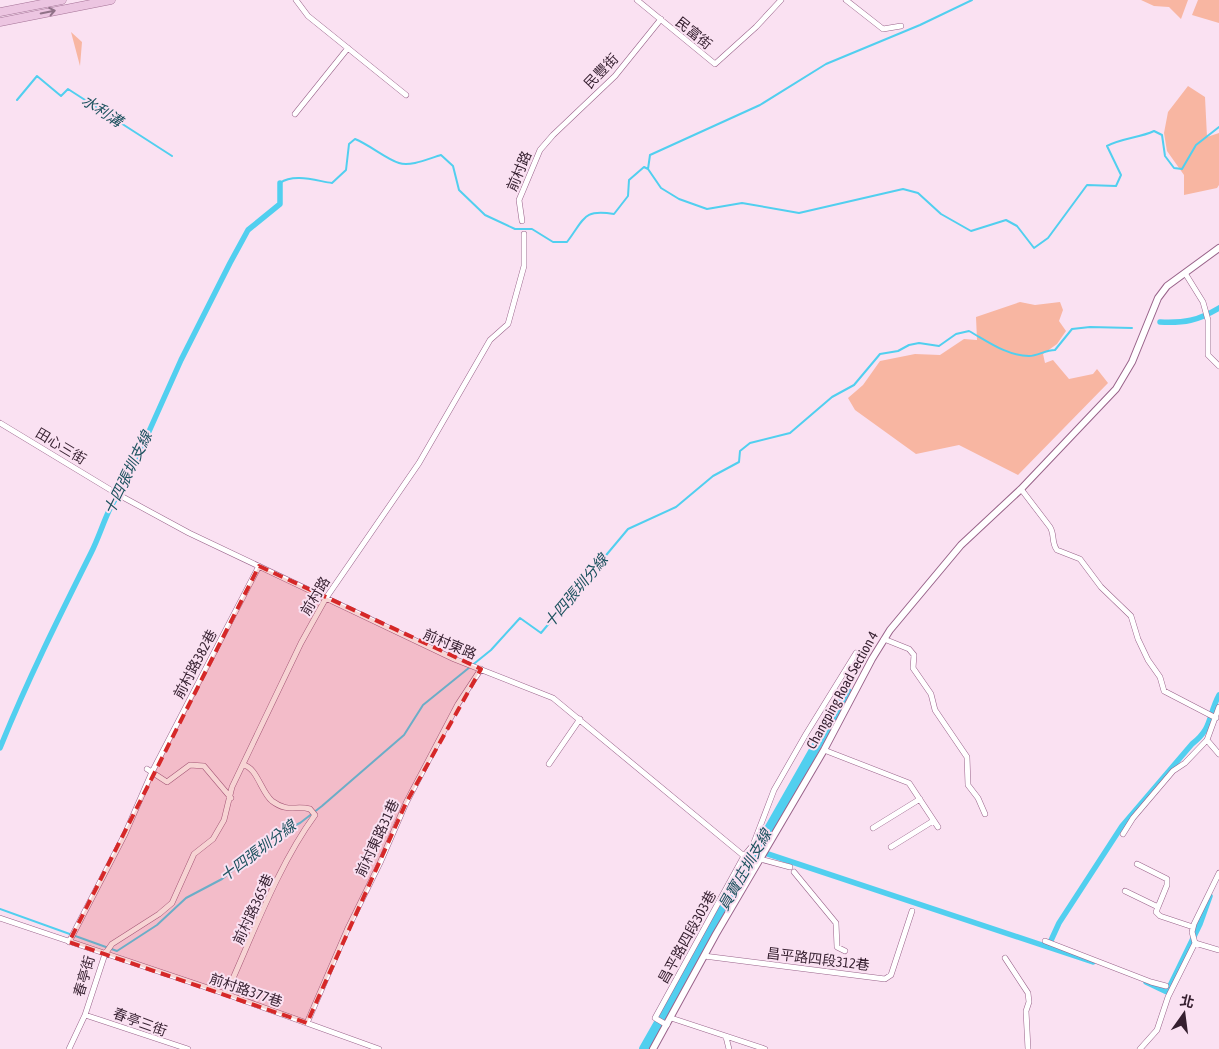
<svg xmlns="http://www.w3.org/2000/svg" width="1219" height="1049" viewBox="0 0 1219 1049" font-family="'Asap Condensed','Noto Sans TC',sans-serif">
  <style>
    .green { fill: #f8b6a2 }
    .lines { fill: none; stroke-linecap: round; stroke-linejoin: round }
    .stream { stroke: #51cfef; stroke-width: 2 }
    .canal { stroke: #51cfef; stroke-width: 5.5 }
    .river { stroke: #51cfef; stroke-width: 10 }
    .minor-casing { stroke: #99638a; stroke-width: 6 }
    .tertiary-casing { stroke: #99638a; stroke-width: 8 }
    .primary-casing { stroke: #a47296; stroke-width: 9 }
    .minor { stroke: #fff; stroke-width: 5 }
    .tertiary { stroke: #fff; stroke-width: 6 }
    .primary { stroke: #ecc5e1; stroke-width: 8 }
    .oneway { stroke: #907288 }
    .marked { fill: #d62828; fill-opacity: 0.2; stroke: #d62828; stroke-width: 4; stroke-dasharray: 10 6; stroke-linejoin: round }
    .labels { text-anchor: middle; stroke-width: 4; stroke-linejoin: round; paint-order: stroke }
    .street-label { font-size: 14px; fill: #351f2f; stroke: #fae1f2 }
    .water-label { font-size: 15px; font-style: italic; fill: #1d525f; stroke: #fae1f2 }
  </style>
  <rect width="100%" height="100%" fill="#fae1f2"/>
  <path class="green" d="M1141 0H1188L1181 19 1169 7 1154 6Z
    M1198 0H1219V23L1192 15Z
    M71 32 82 42 80 66Z
    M1188 86 1205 97 1207 137 1219 133V185L1217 188 1184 195V175L1167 151 1164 133 1168 112Z
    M1020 302 1035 305 1060 302 1063 310 1059 321 1066 331 1057 344 1043 354 1045 363 1053 360 1069 379 1093 374 1097 369 1108 383 1018 475 959 445 916 454 855 410 848 398 863 385 880 361 915 354 940 355 964 339 977 340 976 317Z"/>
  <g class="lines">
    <path class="stream" d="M17 100 37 76 61 96 68 89 172 156
      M648 169 650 155 760 105 826 64 920 25 972 0
      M280 183C294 173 317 181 332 183L346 170 349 144 355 139C370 145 386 159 399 163 411 167 430 158 441 155L453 166 459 190 485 215 515 229H532L553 242H567C585 218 583 209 614 214L628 196 629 180 644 167 648 169 661 188 679 199 707 209 742 203 799 213 903 189 918 193 941 214 971 231 1006 220 1017 226 1034 248 1048 238 1087 185 1116 186 1121 175 1107 146C1122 138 1139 138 1154 131L1162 135 1165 156 1174 168 1182 169 1196 145 1219 127
      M0 909 117 951 157 925 186 898 222 879 279 833 300 823 322 806 404 735 423 705 491 650 520 618 541 633 628 529 676 507 713 476 739 462 740 451 750 443 790 433 832 397 854 385 880 354 898 351 909 345 919 343 939 346 956 334 969 331C987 341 1007 356 1029 356 1038 356 1045 350 1055 350L1072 329 1090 327 1132 328"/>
    <path class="canal" d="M1160 322C1185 323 1197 321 1219 308
      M0 748C27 681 59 617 91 553 103 529 107 506 125 485L181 360 230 263 248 230 280 204V183
      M756 850 1093 962
      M1048 947 1059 923 1122 826 1192 744C1213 728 1208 715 1219 695
      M1146 982 1167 992 1200 924 1210 896"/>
    <path class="river" d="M644 1049 847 692"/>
    <g class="minor-casing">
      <path id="minor" d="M296 0 308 16 406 95
        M637 0 715 64 756 27 781 0
        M846 0 883 29 901 26
        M295 114 348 48
        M522 221 519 200 540 150 553 135 615 76 661 19
        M1185 273 1203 302 1208 320V355L1219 366
        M0 423 119 495 189 533 454 659 553 698 744 856
        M1021 489 1050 527C1055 535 1051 542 1057 550L1080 559 1101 587 1131 616 1138 639 1148 660 1160 677 1164 691 1216 718
        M884 639 909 649 914 655 913 668 931 694 935 710 967 757 968 785 978 798 985 814
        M1219 707 1207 740 1219 754
        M824 750 909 783 938 827
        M549 764 580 719
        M147 769 167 782 190 765 204 766 231 798
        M873 828 920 799
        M1123 834 1133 818 1173 771 1185 763 1207 740
        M891 847 933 821
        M760 859 790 867
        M1137 864 1167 879V885L1158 907
        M794 872 836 923 837 947 845 951
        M1125 891 1158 907 1156 912 1160 916 1193 927
        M0 918 226 994 379 1049
        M1045 941 1151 982 1166 986
        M69 942 125 834 152 772 259 566
        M1195 943 1219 950
        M704 956 885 979 891 975 912 911
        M1005 958 1028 993 1029 1002 1026 1011 1028 1049
        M226 994C252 937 278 865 315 815L310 809C296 805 288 813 272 801 261 792 257 767 243 765
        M85 1015 188 1049
        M671 1018 765 1049
        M307 1023 348 928 380 863 406 803 458 704 481 669
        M667 1025 655 1018 744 856 753 845 774 790 806 734 856 653
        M726 1037 729 1049
        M69 1049 85 1015 105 954 112 944 159 914 172 903 194 854 213 839 224 820 232 787 301 643 326 598 419 463 490 340 508 324 524 266V234
        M1140 1049 1157 1030 1168 997 1195 943 1192 932 1194 924 1219 873"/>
    </g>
    <g class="tertiary-casing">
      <path id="tertiary" d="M653 1049 716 934 824 750 872 659 890 630 961 545 1021 489 1116 389 1132 362 1158 298 1167 286 1219 248"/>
    </g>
    <g class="primary-casing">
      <path id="primary" d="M0 12 62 0
        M0 22 111 0"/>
    </g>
    <use href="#minor" class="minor"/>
    <use href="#tertiary" class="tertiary"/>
    <use href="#primary" class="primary"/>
  </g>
  <defs><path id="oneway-shaft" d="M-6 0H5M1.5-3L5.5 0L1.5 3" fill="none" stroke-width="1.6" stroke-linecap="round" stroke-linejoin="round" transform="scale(1.25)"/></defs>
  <use class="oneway" href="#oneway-shaft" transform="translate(48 12) rotate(-11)"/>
  <path class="marked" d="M259 566 481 669 406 803 307 1023 69 942Z"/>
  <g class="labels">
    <g class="street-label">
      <text transform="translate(694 33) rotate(39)" y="5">民富街</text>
      <text transform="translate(601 71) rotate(-46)" y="5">民豐街</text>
      <text transform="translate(519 171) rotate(-67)" y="5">前村路</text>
      <text transform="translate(61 446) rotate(31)" y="5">田心三街</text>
      <text transform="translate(315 596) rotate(-59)" y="5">前村路</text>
      <text transform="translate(450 644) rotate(23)" y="5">前村東路</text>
      <text transform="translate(195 664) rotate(-62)" y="5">前村路382巷</text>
      <text transform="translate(842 690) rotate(-61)" y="5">Changping Road Section 4</text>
      <text transform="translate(377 838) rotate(-65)" y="5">前村東路31巷</text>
      <text transform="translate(253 909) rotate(-65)" y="5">前村路365巷</text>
      <text transform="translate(687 937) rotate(-61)" y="5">昌平路四段303巷</text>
      <text transform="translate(818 959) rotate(7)" y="5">昌平路四段312巷</text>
      <text transform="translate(84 976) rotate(-74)" y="5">春亭街</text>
      <text transform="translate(246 990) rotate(19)" y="5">前村路377巷</text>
      <text transform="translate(140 1022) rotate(20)" y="5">春亭三街</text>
    </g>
    <g class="water-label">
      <text transform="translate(102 111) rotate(33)" y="5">水利溝</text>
      <text transform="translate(128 473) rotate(-64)" y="5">十四張圳支線</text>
      <text transform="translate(576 591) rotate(-50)" y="5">十四張圳分線</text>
      <text transform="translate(258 851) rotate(-37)" y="5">十四張圳分線</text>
      <text transform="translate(745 870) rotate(-60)" y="5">員寶庄圳支線</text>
    </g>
  </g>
  <g transform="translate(1184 1014) rotate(14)" stroke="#fae1f2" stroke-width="4" paint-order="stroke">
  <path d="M0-4L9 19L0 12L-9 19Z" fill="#351f2f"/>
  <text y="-8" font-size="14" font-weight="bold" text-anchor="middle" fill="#351f2f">北</text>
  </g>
</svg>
